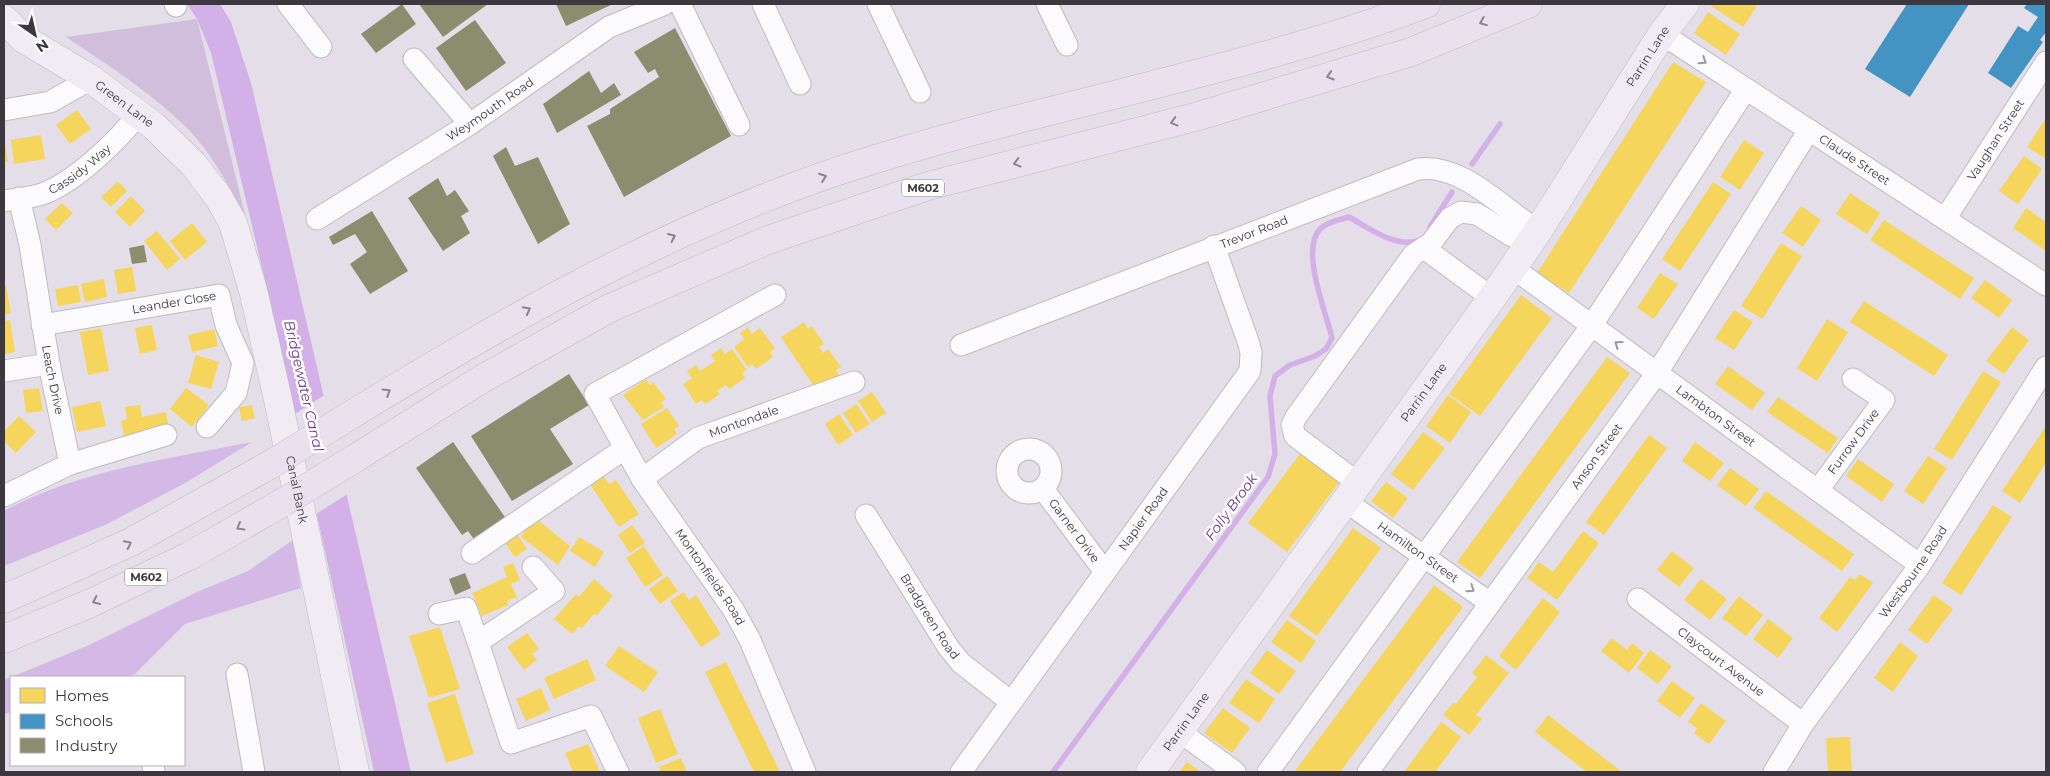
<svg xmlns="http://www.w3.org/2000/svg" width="2050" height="776" viewBox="0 0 2050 776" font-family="Montserrat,sans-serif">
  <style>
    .green { fill: #d0bedc }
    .forest { fill: #d4b8e6 }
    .water { fill: #d3b0e8 }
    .pier { fill: #e4dee9 }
    .homes { fill: #f6d55c }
    .schools { fill: #4393c3 }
    .industry { fill: #8c8c6e }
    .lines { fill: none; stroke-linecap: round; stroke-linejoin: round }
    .stream { stroke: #d3b0e8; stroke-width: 5.5 }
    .minor-casing { stroke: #bfbac2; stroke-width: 23 }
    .major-casing { stroke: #c0bcc2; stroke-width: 29 }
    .highway-casing { stroke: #c0bcc2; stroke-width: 29 }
    .minor { stroke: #fbfafc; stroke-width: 21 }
    .major { stroke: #f1ebf4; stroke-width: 28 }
    .highway { stroke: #e9e1ee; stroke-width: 28 }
    .highway-bridge-casing { stroke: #c0bcc2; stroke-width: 29; stroke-linecap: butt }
    .highway-bridge { stroke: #e9e1ee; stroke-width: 28 }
    .oneway { stroke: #8a848e }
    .oneway2 { stroke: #9c999e }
    .labels { text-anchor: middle; stroke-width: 5; stroke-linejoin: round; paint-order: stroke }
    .shield { fill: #fff; stroke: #777479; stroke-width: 1 }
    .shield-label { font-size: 11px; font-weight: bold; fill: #3d3840 }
    .street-label { font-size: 12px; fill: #3d3840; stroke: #fff }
    .water-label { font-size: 14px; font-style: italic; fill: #692f86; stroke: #fff }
  </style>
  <rect width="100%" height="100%" fill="#e4dee9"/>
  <path class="green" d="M197 19 245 215C228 186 212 153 188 129 152 93 108 65 66 37Z"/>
  <path class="forest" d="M252 442 187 482 105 525 4 566V511C79 470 169 459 252 442Z
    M293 540 301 588 185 624 135 674 125 677H11V712L4 714V680L87 646 197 592 248 571Z"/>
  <path class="water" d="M187 4H220L231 22 251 83 411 772H374L263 272 211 53 197 19Z"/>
  <path class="pier" d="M326 394 349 493 313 516 292 416Z"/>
  <path class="homes" d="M1712 4H1753L1757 6 1743 27 1711 6Z
    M1708 12 1740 34 1726 55 1694 33Z
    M1673 62 1706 82 1569 293 1537 273Z
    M77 110 91 129 70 144 56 125Z
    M2046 118V159L2027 147Z
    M41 135 45 159 14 164 11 140Z
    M4 138 8 162H4Z
    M1744 140 1764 153 1740 190 1720 177Z
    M2024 156 2042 169 2018 204 1999 191Z
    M118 181 127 191 111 207 101 197Z
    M1713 182 1731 194 1680 271 1662 259Z
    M1850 193 1880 213 1867 234 1836 214Z
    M131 196 145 211 130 227 115 212Z
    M62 203 73 213 56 230 45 219Z
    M1801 206 1821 220 1803 247 1782 233Z
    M2026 208 2046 222V251L2013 228Z
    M1884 220 1974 278 1960 299 1870 240Z
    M192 223 207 242 185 260 170 241Z
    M157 231 180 259 167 270 144 241Z
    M1781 243 1802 256 1762 319 1741 306Z
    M132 267 136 291 118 294 114 270Z
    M1660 273 1678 284 1654 319 1637 308Z
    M104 279 107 297 85 302 81 284Z
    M1985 280 2012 300 1999 318 1971 298Z
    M78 285 81 302 58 306 55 289Z
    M6 286 11 313 4 315V287Z
    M1521 295 1552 318 1480 416 1449 394Z
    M1864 301 1948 355 1934 376 1850 322Z
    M1734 310 1753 322 1734 350 1715 338Z
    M1827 319 1848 332 1817 381 1797 368Z
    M10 320 15 352 4 354V321Z
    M804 322 808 329 812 326 824 344 819 347 823 353 828 349 841 367 836 370 840 376 817 391 781 337Z
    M152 325 157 350 140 354 135 328Z
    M748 327 752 334 760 328 775 348 770 352 773 357 756 369 752 364 748 367 734 347 744 339 740 333Z
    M2012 327 2029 340 2004 374 1986 361Z
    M101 328 109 371 88 375 80 332Z
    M214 329 218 346 192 352 188 335Z
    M721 348 725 354 732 349 747 370 742 373 745 378 729 389 726 385 717 391 720 394 705 404 702 400 696 404 683 384 692 378 687 371 696 365 700 371 715 361 711 355Z
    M196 355 219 362 211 389 188 383Z
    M1607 357 1630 373 1480 578 1457 562Z
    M1728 366 1765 393 1752 410 1715 384Z
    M1983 371 2001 382 1952 460 1934 449Z
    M646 379 650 385 653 382 666 399 661 402 664 407 643 420 623 395Z
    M39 388 43 411 26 413 23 390Z
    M186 388 209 405 192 427 170 409Z
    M872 392 886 413 872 422 858 401Z
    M1448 395 1471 412 1450 443 1426 426Z
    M1778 397 1838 438 1828 453 1767 412Z
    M100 401 106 426 77 432 72 407Z
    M856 404 870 424 856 433 843 413Z
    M140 405 142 417 166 412 169 429 124 437 121 421 127 419 125 407Z
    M252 405 255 418 242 421 239 407Z
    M667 408 679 426 674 429 677 434 656 448 641 424Z
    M839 414 853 435 838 445 825 424Z
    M19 416 36 432 16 453 4 441V431Z
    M2046 426V463L2020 503 2002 491Z
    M1423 432 1445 448 1413 490 1391 474Z
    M1649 435 1667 448 1604 535 1586 522Z
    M1695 442 1724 463 1710 481 1682 461Z
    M1302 451 1341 480 1287 552 1248 523Z
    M1928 456 1947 468 1923 504 1904 491Z
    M1858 459 1894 484 1882 502 1846 476Z
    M1730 468 1759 489 1746 506 1717 485Z
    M602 474 609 484 616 480 639 514 619 527 589 483Z
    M1386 482 1408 498 1393 518 1371 501Z
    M1766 491 1854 554 1842 571 1753 508Z
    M1993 505 2012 517 1961 595 1942 583Z
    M539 521 570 546 558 565 521 537 526 529Z
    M632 525 645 543 630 553 618 535Z
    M1353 528 1381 548 1317 636 1289 616Z
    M1583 531 1599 543 1557 600 1527 578 1539 562 1553 572Z
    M517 534 527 549 515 557 505 543Z
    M579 537 604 552 595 567 570 551Z
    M644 546 663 575 645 587 626 558Z
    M1672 551 1694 568 1679 587 1657 570Z
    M513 563 520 580 511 584 517 597 507 601 508 605 482 616 472 593 507 577 503 567Z
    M1860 574 1873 583 1837 632 1819 618 1850 577 1855 580Z
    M667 576 678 591 660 604 649 589Z
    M594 579 613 596 597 615 594 614 582 628 579 626 572 634 554 619 576 594 579 597Z
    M1701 579 1727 599 1710 620 1684 600Z
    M1434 585 1463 607 1340 772H1294Z
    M683 592 689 600 696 595 721 634 701 647 670 601Z
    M1934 595 1953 609 1927 644 1908 630Z
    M1739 596 1763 615 1746 636 1722 618Z
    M1543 598 1560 612 1516 670 1499 656Z
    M1768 619 1793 638 1778 658 1753 639Z
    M1287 620 1316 641 1301 663 1271 642Z
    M440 627 460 689 429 698 409 636Z
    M527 633 539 649 532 654 537 660 524 670 507 647Z
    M1612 638 1627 650 1632 643 1644 653 1629 673 1601 651Z
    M1900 642 1918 656 1893 692 1874 678Z
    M619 646 658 672 644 692 605 666Z
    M1267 650 1296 671 1279 694 1250 673Z
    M1650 650 1672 666 1658 684 1637 668Z
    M1486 655 1509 673 1476 715 1482 719 1469 735 1443 715 1453 703 1456 704 1477 677 1472 673Z
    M587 659 596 680 554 699 544 678Z
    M726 662 780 772H754L705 672Z
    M1246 679 1275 699 1259 723 1229 703Z
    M1672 681 1695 698 1680 718 1657 701Z
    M541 688 550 710 526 721 516 699Z
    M455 694 474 754 446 763 427 703Z
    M1701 703 1726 721 1709 744 1694 733 1697 728 1688 722Z
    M1223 708 1250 728 1232 753 1204 733Z
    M660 709 678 754 656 763 638 718Z
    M1548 715 1622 772H1587L1535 732Z
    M1441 722 1461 737 1435 772H1404Z
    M1850 737 1852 772H1828L1826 738Z
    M588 744 600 772H573L565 753Z
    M681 758 687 772H661L659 767Z
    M1187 762 1201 772H1179Z"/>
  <path class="schools" d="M1907 4H1969L1910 97 1865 69Z
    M2027 4H2046V32L2040 40 2043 42 2011 88 1988 73 2018 26 2028 32 2038 17 2024 8Z"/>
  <path class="industry" d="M402 4 416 24 376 53 361 34Z
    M419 4H488L443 37Z
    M556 4H613L566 26Z
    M475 20 506 63 466 91 436 48Z
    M675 28 731 136 624 197 587 126 610 114V109L659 77 655 69 648 73 634 52Z
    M589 71 601 93 614 83 621 95 557 133 543 104Z
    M506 147 515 166 538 157 570 224 538 244 493 156Z
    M438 178 447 196 455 190 469 211 461 216 470 233 443 251 408 198Z
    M372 211 408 271 370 294 350 264 367 252 355 234 333 245 329 237Z
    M144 245 147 262 132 264 129 248Z
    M569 374 589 405 550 429 573 464 512 501 471 436Z
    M453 442 507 520 476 542 468 531 462 535 416 468Z
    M465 573 471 588 455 595 449 579Z"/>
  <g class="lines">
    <path class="stream" d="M1472 164 1500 124
      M1430 227 1452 192
      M1053 772 1268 477 1275 454 1270 396 1275 376 1290 365 1315 356 1326 349 1332 338C1326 312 1300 250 1320 229 1327 222 1339 220 1349 217 1369 228 1396 249 1420 240"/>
    <g class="minor-casing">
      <g id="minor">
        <path d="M175 4 176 6"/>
        <path d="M288 4 321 47"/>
        <path d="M680 4 739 125"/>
        <path d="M763 4 800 84"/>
        <path d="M878 4 920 92"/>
        <path d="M1047 4 1067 45"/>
        <path id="s1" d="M1662 34 2046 285"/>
        <path d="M414 59 470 124"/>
        <path d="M4 110 50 102 91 79"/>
        <path id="s2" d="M19 198 30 245 49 364 70 464 166 435"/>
        <path id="s3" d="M4 201C16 199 30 198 42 194 74 183 119 140 139 113"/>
        <path id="s4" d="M317 219 470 124 609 27 665 4"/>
        <path id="s5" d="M1945 219 2046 62"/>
        <path d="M1424 248 1492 298"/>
        <path id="s6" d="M1513 268 1920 565"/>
        <path id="s7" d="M775 295 595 394 642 479 733 609 750 640 805 772"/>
        <path id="s8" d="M42 325 219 295 226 325 243 363 236 393 207 427"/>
        <path id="s9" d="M961 345 1418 169C1462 163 1502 208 1538 231"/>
        <path d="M4 371 49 364"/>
        <circle cx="1029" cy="471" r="22"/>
        <path id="s10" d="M642 479 698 438 854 382"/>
        <path d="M1358 483 1295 436 1292 425 1296 417 1413 255 1431 243 1450 218 1461 212 1477 214 1512 236 1519 238 1538 231"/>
        <path id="s11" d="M1043 489 1105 572"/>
        <path id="s12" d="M1818 490 1884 400 1853 379"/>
        <path d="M4 496 70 464"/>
        <path id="s13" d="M1345 501 1490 603"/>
        <path id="s14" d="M866 515 948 647 961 663 1011 702"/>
        <path d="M472 553 624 449"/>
        <path d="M533 567 554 591 478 642 511 743 591 716 618 772"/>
        <path id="s15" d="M1638 599 1803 724"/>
        <path d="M439 614 466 608 478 642"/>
        <path d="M237 674 254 772"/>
        <path d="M1179 731 1235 772"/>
        <path d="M153 765 154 772"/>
        <path id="s16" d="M961 772 1250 371 1251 353 1249 344 1214 246"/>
        <path d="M1268 772 1592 325 1746 89"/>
        <path id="s17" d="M1368 772 1657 373 1809 130"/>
        <path id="s18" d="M1774 772 1803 724 1920 565 2046 367"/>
      </g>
    </g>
    <g class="major-casing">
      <g id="major">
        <path id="s19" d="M4 19 24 39 91 79 154 126 194 165 219 198 233 223 253 290 277 395 355 772"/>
        <path id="s20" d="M1150 772 1492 298 1538 231 1662 34 1685 4"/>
      </g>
    </g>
    <g class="highway-casing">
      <path id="highway" d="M346 418C506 320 668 227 847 168 1038 106 1238 74 1426 4
        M354 459 482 379 610 308 768 240 928 186 1195 117 1411 52 1528 4
        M4 599 131 542 273 463
        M4 639 91 603 189 556 282 503"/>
    </g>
    <use href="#minor" class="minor"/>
    <use href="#major" class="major"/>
    <use href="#highway" class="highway"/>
    <g class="highway-bridge-casing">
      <path id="highway-bridge" d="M273 463 346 418
        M282 503 354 459"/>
    </g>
    <use href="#highway-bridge" class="highway-bridge"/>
  </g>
  <defs><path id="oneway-chevron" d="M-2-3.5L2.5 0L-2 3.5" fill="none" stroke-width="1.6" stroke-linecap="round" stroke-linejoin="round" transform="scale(1.25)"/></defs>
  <g class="oneway">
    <use href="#oneway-chevron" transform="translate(1483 22) rotate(158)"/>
    <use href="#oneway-chevron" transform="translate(1330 76) rotate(163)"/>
    <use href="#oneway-chevron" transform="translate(1174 122) rotate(165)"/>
    <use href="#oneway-chevron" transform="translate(1017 163) rotate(165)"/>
    <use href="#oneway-chevron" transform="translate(823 177) rotate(-20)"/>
    <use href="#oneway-chevron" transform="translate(672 237) rotate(-25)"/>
    <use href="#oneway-chevron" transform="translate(527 310) rotate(-28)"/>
    <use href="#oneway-chevron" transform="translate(387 392) rotate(-32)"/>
    <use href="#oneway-chevron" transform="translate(240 527) rotate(150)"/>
    <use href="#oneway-chevron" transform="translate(128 544) rotate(-26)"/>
    <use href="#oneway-chevron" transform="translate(96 601) rotate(155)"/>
  </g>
  <g class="oneway2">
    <use href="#oneway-chevron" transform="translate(1703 61) rotate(33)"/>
    <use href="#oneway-chevron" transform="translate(1618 344) rotate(-144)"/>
    <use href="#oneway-chevron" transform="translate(1471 589) rotate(35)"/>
  </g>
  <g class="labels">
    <g class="shield">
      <rect x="902" y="179.5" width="42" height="17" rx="4"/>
      <rect x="125" y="568.5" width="42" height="17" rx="4"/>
    </g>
    <g class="shield-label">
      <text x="923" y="192">M602</text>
      <text x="146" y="581">M602</text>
    </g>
    <g class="street-label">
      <text dy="4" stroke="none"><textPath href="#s20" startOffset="872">Parrin Lane</textPath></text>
      <text dy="4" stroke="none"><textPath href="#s19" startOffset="148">Green Lane</textPath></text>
      <text dy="4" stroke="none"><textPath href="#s4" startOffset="205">Weymouth Road</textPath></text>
      <text dy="4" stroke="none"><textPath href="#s5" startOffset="94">Vaughan Street</textPath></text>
      <text dy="4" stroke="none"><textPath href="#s1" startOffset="230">Claude Street</textPath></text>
      <text dy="4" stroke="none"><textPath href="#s3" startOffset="84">Cassidy Way</textPath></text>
      <text dy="4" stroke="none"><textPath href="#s9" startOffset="314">Trevor Road</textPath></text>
      <text dy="4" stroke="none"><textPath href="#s8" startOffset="134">Leander Close</textPath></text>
      <text dy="4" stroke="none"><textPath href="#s2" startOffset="185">Leach Drive</textPath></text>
      <text dy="4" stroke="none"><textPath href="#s20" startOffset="468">Parrin Lane</textPath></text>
      <text dy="4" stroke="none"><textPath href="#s6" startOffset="251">Lambton Street</textPath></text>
      <text dy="4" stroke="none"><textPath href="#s10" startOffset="118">Montondale</textPath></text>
      <text dy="4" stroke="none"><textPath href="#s12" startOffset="60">Furrow Drive</textPath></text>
      <text dy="4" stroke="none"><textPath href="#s17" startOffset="390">Anson Street</textPath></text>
      <text dy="4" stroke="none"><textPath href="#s19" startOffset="585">Canal Bank</textPath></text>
      <text dy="4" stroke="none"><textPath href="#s16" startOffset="312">Napier Road</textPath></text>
      <text dy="4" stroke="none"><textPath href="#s11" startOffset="52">Garner Drive</textPath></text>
      <text dy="4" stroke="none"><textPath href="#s13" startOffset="89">Hamilton Street</textPath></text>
      <text dy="4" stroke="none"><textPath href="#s18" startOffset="244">Westbourne Road</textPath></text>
      <text dy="4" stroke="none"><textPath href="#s7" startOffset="422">Montonfields Road</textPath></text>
      <text dy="4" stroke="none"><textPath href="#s14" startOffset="120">Bradgreen Road</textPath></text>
      <text dy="4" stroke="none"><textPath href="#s15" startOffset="104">Claycourt Avenue</textPath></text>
      <text dy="4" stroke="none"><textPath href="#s20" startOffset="62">Parrin Lane</textPath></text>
    </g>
    <g class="water-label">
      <text transform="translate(304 386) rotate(77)" y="5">Bridgewater Canal</text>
      <text transform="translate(1231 507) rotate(-54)" y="5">Folly Brook</text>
    </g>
  </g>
  <rect width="2050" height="776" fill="none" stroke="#3d3840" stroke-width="10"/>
  <rect x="10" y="676" width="175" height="90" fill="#ffffff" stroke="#b1afb3"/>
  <rect x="20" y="688" width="25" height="15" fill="#f6d55c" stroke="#b1afb3"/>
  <text x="55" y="701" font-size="15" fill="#3d3840">Homes</text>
  <rect x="20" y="714" width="25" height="15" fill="#4393c3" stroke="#b1afb3"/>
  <text x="55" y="726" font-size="15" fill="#3d3840">Schools</text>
  <rect x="20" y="738" width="25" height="15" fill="#8c8c6e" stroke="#b1afb3"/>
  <text x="55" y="751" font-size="15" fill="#3d3840">Industry</text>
  <g transform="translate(35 35) rotate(146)" stroke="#ffffff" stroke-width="4" paint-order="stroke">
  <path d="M0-4L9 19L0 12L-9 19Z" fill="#3d3840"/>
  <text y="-8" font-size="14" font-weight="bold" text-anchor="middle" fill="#3d3840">N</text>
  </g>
</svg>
